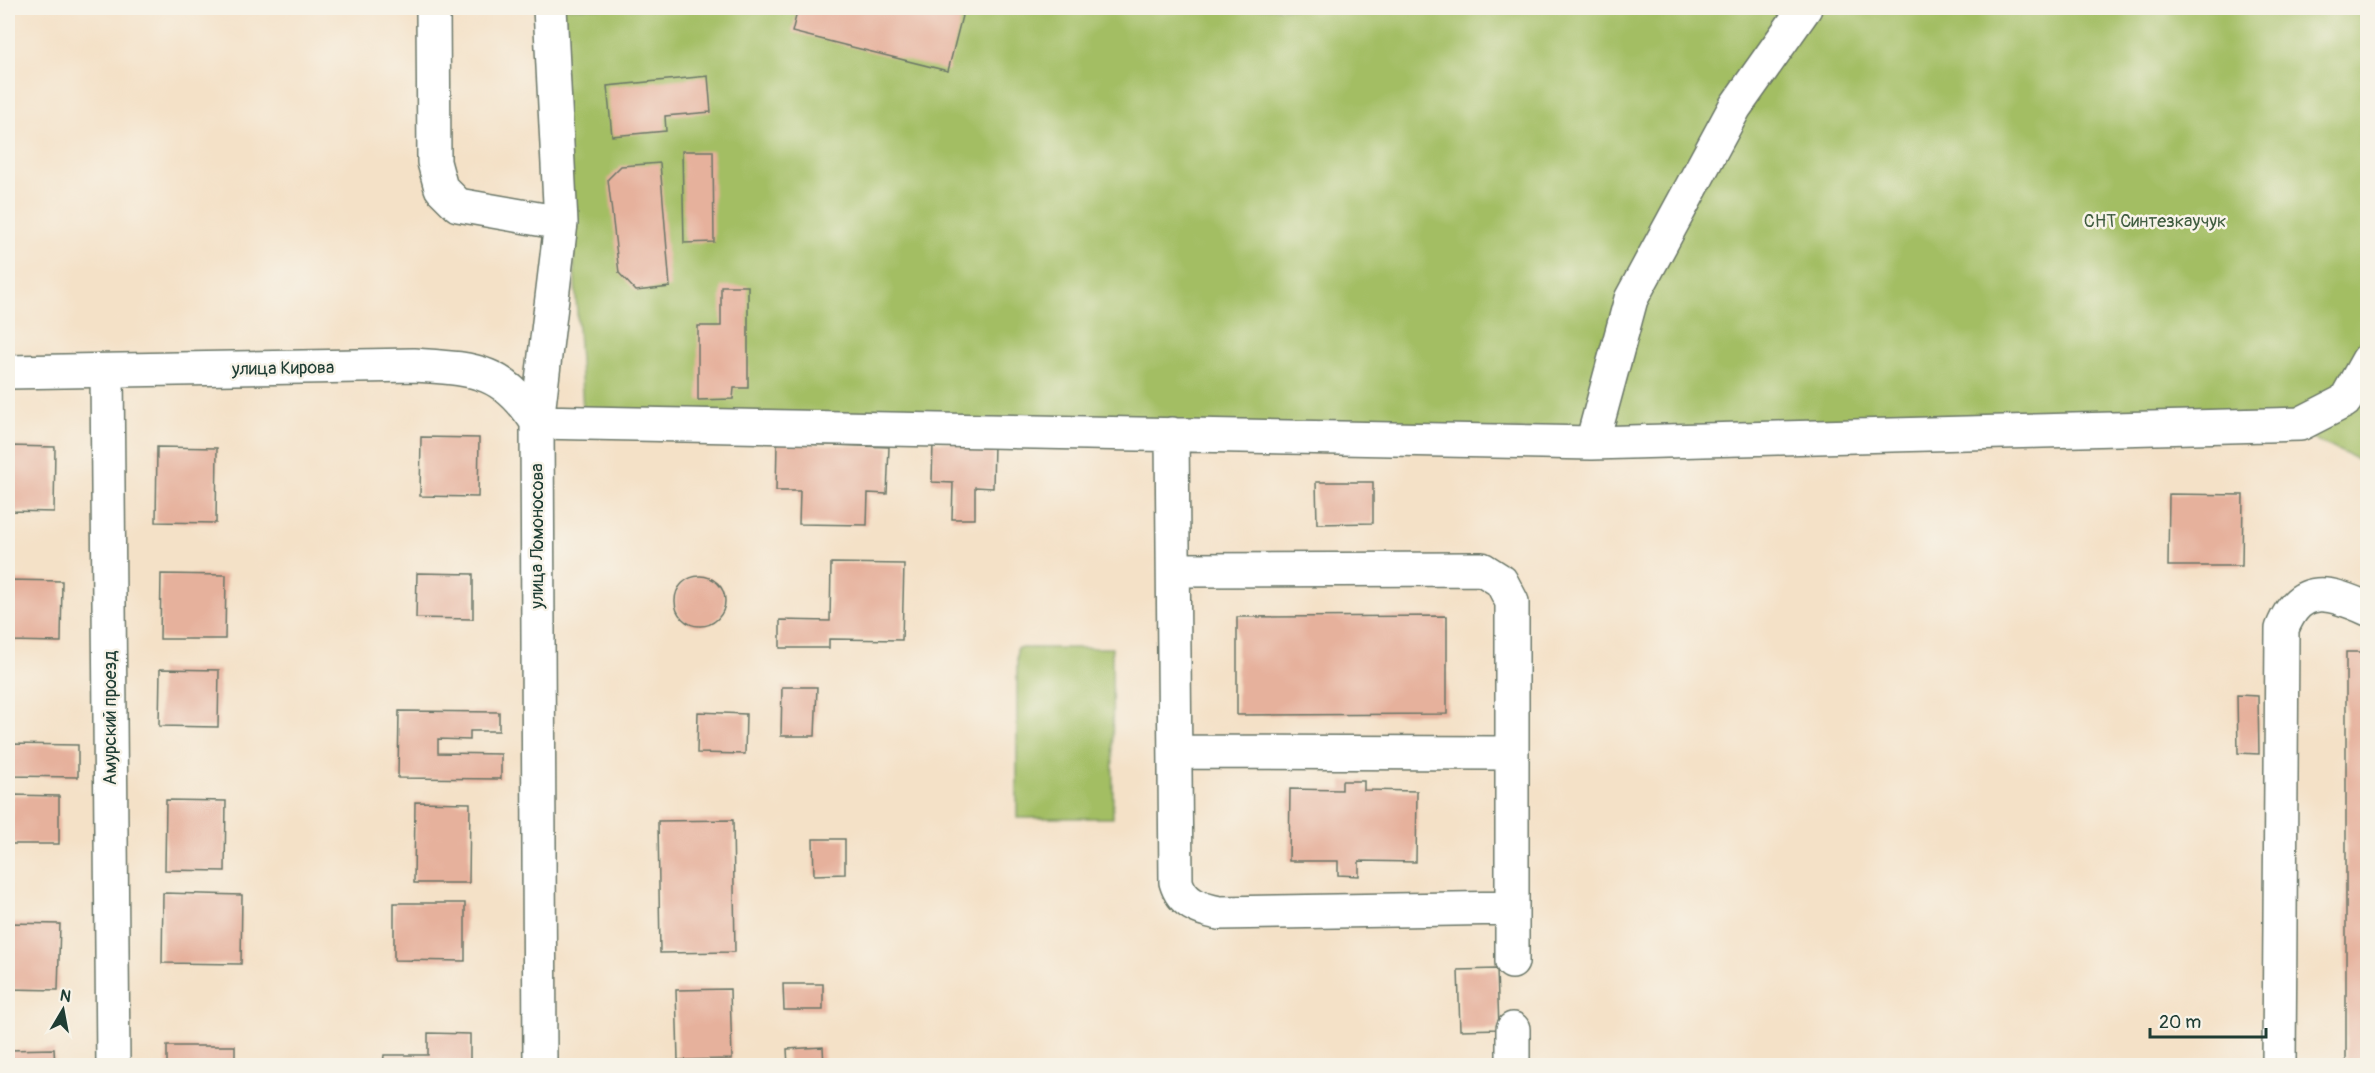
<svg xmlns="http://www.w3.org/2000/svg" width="2375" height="1073" viewBox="0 0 2375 1073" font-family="Pangolin,sans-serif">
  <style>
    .green { fill: #a3be64; stroke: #617e4c; stroke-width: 1.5 }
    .building { fill: #e6b19c }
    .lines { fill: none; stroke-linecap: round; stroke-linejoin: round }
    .minor-casing { stroke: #6a7667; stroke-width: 36 }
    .major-casing { stroke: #6a7667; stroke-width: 36 }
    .minor { stroke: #fff; stroke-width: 33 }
    .major { stroke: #fff; stroke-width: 33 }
    .labels { text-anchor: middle; stroke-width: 5; stroke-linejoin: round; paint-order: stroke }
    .park-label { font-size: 18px; fill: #405d40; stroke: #f7f3e8 }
    .street-label { font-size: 18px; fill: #1f3d34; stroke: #f7f3e8 }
  </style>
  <rect width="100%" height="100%" fill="#f7f3e8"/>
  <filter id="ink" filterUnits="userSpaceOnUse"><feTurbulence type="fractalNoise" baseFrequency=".0167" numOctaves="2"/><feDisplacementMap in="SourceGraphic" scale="12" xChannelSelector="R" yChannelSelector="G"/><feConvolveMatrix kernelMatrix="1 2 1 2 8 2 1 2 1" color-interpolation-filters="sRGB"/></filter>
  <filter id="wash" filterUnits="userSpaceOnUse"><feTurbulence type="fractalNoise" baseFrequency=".008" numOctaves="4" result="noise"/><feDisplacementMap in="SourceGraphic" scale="24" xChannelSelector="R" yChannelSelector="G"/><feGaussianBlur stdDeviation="1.35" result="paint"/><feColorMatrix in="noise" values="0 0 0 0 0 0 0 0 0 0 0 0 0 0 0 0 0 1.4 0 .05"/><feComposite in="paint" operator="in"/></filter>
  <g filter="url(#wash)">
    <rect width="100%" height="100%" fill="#f4e1c7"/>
    <path class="green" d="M558 8H2367V464L2303 434 584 426Z
      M1017 648H1112L1113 818H1017Z"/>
    <g id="blocks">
      <path class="building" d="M798 8H964L948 71 792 32Z
        M708 76 711 112 665 116 666 131 612 136 607 86Z
        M682 151H713L714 242 684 243Z
        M660 163 670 287 636 291 619 273 608 179 621 166Z
        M721 286H748V388H734L733 399 698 400V326H721Z
        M421 437 479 438 478 497 420 496Z
        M933 442 994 444 993 488 975 487V519H952L953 483 932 482Z
        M777 443 889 447 887 494 868 493 867 525 799 524 800 491H776Z
        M8 446 55 447 54 512 8 511Z
        M157 447 217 448 216 523 156 522Z
        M1316 482H1373V523L1317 524Z
        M2169 494 2243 495 2242 566H2168Z
        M831 563 904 564 902 640 829 639V648H780V620L830 621Z
        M417 573 473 574V619L416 618Z
        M161 574 226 575 225 639H160Z
        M675 601a25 25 0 1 1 50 0a25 25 0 1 1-50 0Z
        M8 580 62 581 61 642 8 641Z
        M1447 616V714L1237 715V617Z
        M2346 652H2368V1066H2346Z
        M160 669 219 670 218 727 159 726Z
        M782 687H817L815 736H781Z
        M2237 695 2258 696 2259 754 2238 753Z
        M399 711 499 712V731H470V740L438 739V753L501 754V779L398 778Z
        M698 712 746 714 745 754 697 753Z
        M8 744 78 745V777L8 776Z
        M1342 781H1364V790L1417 791 1416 862 1359 861V876L1338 875V861H1289L1290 789 1342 790Z
        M12 795 59 796V844H11Z
        M166 800 226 801 225 871 165 870Z
        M415 802 470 803 469 883H414Z
        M733 820 735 952 660 953 658 821Z
        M813 839H845V874L814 875Z
        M163 893 242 895 241 964 162 963Z
        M394 903H465V961L394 960Z
        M8 923 60 924 58 990 8 989Z
        M1497 969 1499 1029 1460 1030 1458 970Z
        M783 984H823V1010H784Z
        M730 989 732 1059 678 1060 676 990Z
        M428 1033 470 1034V1066H383L384 1055H428Z
        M167 1046H235V1066H167Z
        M823 1047 824 1066H788L787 1049Z
        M54 1049 55 1066H8V1050Z"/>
    </g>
  </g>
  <g filter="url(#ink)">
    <use href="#blocks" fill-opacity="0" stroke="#6a7667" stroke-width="1.5"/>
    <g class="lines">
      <g class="minor-casing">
        <path id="minor" d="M433 8 434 162 441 188 458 205 561 223
          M550 8 561 223 537 422 1592 443 2300 424 2345 401 2368 360
          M107 371 113 1066
          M1172 434 1176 882C1182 903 1199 909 1219 913L1512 908
          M1592 443 1631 299 1735 107 1805 8
          M1174 570 1482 569 1501 581 1512 602V962
          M1175 752 1510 753
          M1513 1029V1066
          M2279 1066 2282 629C2300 582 2330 592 2368 609"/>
      </g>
      <g class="major-casing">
        <path id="major" d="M8 372 414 365C473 369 502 368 537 422L540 1066"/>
      </g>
      <use href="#minor" class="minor"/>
      <use href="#major" class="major"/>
    </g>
  </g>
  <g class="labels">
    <g class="park-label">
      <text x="2155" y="227">СНТ Синтезкаучук</text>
    </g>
    <g class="street-label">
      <text transform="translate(283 368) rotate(-1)" y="6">улица Кирова</text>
      <text transform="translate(537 536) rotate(-90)" y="6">улица Ломоносова</text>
      <text transform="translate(110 718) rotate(-90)" y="6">Амурский проезд</text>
    </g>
  </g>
  <rect width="2375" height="1073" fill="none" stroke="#f7f3e8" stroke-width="30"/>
  <g transform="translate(63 1010) rotate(10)" stroke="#f7f3e8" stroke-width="4.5" paint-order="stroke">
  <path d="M0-4.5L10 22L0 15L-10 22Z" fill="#1f3d34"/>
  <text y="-9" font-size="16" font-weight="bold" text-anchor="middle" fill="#1f3d34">N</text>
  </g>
  <path d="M2150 1028v9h116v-9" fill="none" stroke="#1f3d34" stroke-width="3"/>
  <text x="2159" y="1028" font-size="18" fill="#1f3d34" stroke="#f7f3e8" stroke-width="4.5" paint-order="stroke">20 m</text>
</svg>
